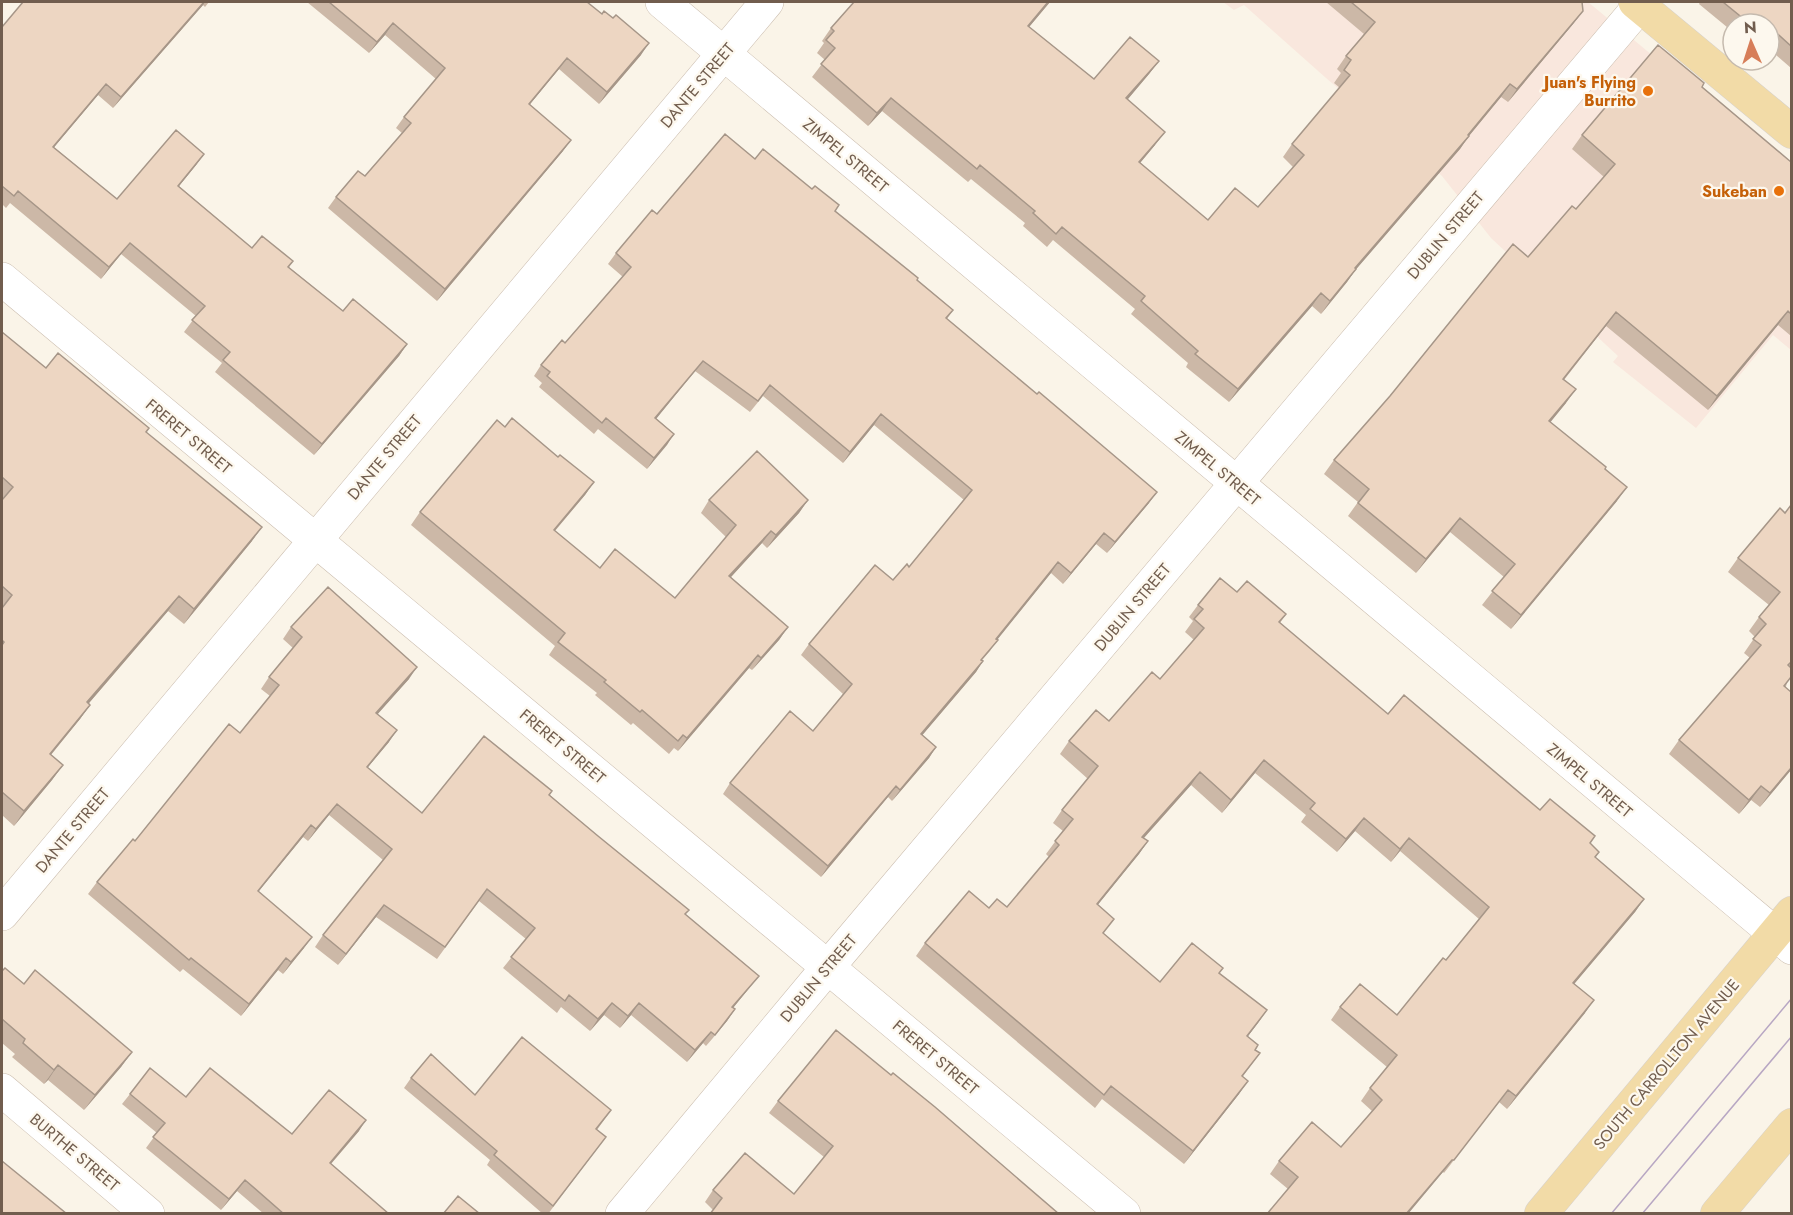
<svg xmlns="http://www.w3.org/2000/svg" width="1793" height="1215" viewBox="0 0 1793 1215" font-family="Jost,sans-serif">
  <style>
    .commercial { fill: #f9e7dd }
    .lines { fill: none; stroke-linecap: round; stroke-linejoin: round }
    .minor-casing { stroke: #cbbdaf; stroke-width: 34 }
    .major-casing { stroke: #d7d2cd; stroke-width: 34 }
    .minor { stroke: #fff; stroke-width: 33 }
    .major { stroke: #f2dba7; stroke-width: 33 }
    .tram { stroke: #b8a7c3; stroke-width: 1.5 }
    .wall { fill: #ccb8a7 }
    .shaded-wall { fill: #a69688 }
    .building { fill: #edd6c2; stroke: #a69688; stroke-width: 1.5 }
    .food-dot { fill: #e8710a; stroke: #fdf8ee; stroke-width: 2 }
    .labels { text-anchor: middle; stroke-width: 4.5; stroke-linejoin: round; paint-order: stroke }
    .food-label { font-size: 16px; font-weight: bold; fill: #c56008; stroke: #fdf8ee; text-anchor: end }
    .street-label { font-size: 16px; fill: #715d4e; stroke: #fdf8ee }
  </style>
  <rect width="100%" height="100%" fill="#faf4e8"/>
  <path class="commercial" d="M1223 2H1588L1791 170V350L1773 335 1696 428 1613 362 1618 356 1491 238 1442 176 1326 78 1244 5 1234 10Z"/>
  <g class="lines">
    <g class="minor-casing">
      <path id="minor" d="M662 2 1792 948
        M2 279 1124 1214
        M2 914 767 2
        M2 1090 148 1214
        M622 1214 828 967 1643 2"/>
    </g>
    <g class="major-casing">
      <path id="major" d="M1635 2 1792 132
        M1541 1214 1792 913
        M1717 1214 1792 1125"/>
    </g>
    <use href="#minor" class="minor"/>
    <use href="#major" class="major"/>
    <path class="tram" d="M1611 1214 1792 998
      M1642 1214 1792 1036"/>
  </g>
  <path class="wall" d="M23 2H209L205 7 203 5 113 108 98 95 54 147 117 199 204 154 196 165 179 186 252 248 293 261 289 267 343 311 407 344 399 356 314 455 215 372 222 363 184 332 196 316 121 254 101 279 10 203 6 208 2 204V27Z
    M307 2H587L641 55 599 104 559 69 530 104 563 151 437 301 328 208 336 197 365 176 402 133 396 128 404 117 436 79 385 35 369 53Z
    M852 2H1050L1029 27 1094 79 1159 61 1149 74 1127 100 1155 145 1140 163 1208 220 1258 207 1293 167 1283 157 1292 144 1340 88 1334 83 1341 73 1337 69 1346 56 1364 34 1326 2H1582L1583 11 1573 24 1508 102 1501 97 1469 136 1460 149 1356 269 1347 282 1321 314 1312 306 1229 402 1186 367 1188 363 1131 314 1135 309 1053 240 1047 247 1023 226 1025 223 971 179 968 182 882 111 868 126 812 77 825 60 817 53 824 43 822 41 831 28 853 3Z
    M1700 2H1791V68L1769 49V24H1733V32L1699 4Z
    M1702 87 1791 162V336L1778 325 1708 410 1606 326 1564 380 1566 403 1550 422 1605 469 1617 501 1511 629 1482 605 1504 577 1450 532 1416 573 1348 516 1358 502 1324 474 1334 460 1528 257 1576 209 1604 177 1572 149 1582 135Z
    M755 159 835 211 953 310 947 319 1149 503 1107 553 1096 544 1063 584 1051 573 997 639 990 651 982 660 983 661 976 672 922 735 936 747 929 758 892 801 888 797 821 877 723 794 730 783 813 731 843 694 801 655 809 644 893 580 909 567 964 500 874 425 843 463 763 396 750 412 695 371 656 418 674 434 647 469 598 429 594 434 539 387 542 383 534 376 541 365 565 343 623 277 608 264 616 253 657 214Z
    M2 332 46 368 146 432 252 541 184 624 168 611 89 703 90 705 80 719 51 755 63 765 52 780 14 826 2 815Z
    M558 457 594 482 585 495 555 531 600 568 675 598 726 537 701 513 709 500H808L799 513 767 548 762 543 731 577 788 627 779 640 752 670 749 668 678 751 674 748 669 754 633 723 631 725 595 695 597 693 549 655 555 646 411 525 420 512Z
    M1785 513 1790 666 1786 687 1791 770 1760 807 1751 800 1739 814 1669 754 1679 740 1750 658 1744 653 1755 637 1749 631 1759 617 1769 605 1728 572 1738 558Z
    M1237 592 1286 614 1280 623 1388 714 1540 810 1590 843 1595 857 1644 899 1635 912 1574 984 1585 1013 1507 1109 1499 1102 1444 1173 1443 1172 1288 1189 1270 1174 1279 1161 1341 1147 1372 1111 1361 1101 1370 1088 1387 1067 1331 1020 1340 1007 1397 1015 1446 960 1479 919 1400 851 1391 862 1355 831 1337 852 1301 822 1306 815 1255 773 1222 813 1191 785 1144 838 1148 841 1139 854 1097 905 1104 934 1160 982 1219 973 1267 1010 1248 1036 1255 1050 1260 1053 1243 1076 1239 1094 1184 1164 1102 1099 1095 1108 916 956 925 943 989 908 1007 907 1049 857 1046 854 1063 831 1053 823 1062 810 1088 779 1060 754 1069 741 1109 721 1160 679 1194 640 1185 632 1193 621 1189 617 1198 605Z
    M291 627 409 679 377 714 389 742 367 768 422 813 550 795 686 915 750 987 733 1008 735 1009 727 1021 706 1046 703 1043 687 1062 631 1015 620 1028 604 1015 590 1031 561 1007 557 1013 503 968 526 939 479 901 437 959 376 917 338 965 315 947 323 935 383 860 329 815 308 841 303 837 258 891 304 948 283 974 278 970 241 1016 183 969 180 972 88 894 97 882 135 841 240 733 270 696 261 689 269 677 293 648 283 639Z
    M2 971 24 984 132 1052 121 1067 84 1110 48 1080 44 1084 12 1057 15 1054 2 1043Z
    M411 1078 475 1095 611 1110 597 1130 606 1137 548 1214H543L487 1165 490 1160 404 1088Z
    M130 1094 186 1097 292 1134 359 1131 331 1164 389 1214H264L237 1191 221 1210 146 1148 157 1133 122 1104Z
    M778 1101 1059 1214 713 1210 705 1202 713 1190 794 1194 824 1157 769 1113Z"/>
  <path class="shaded-wall" d="M204 2H205L203 5 113 108 121 97Z
    M1048 2H1050L1019 39 1028 26Z
    M1583 11 1573 24 1508 102 1517 89Z
    M393 23 385 35 369 53 377 42Z
    M649 43 641 55 599 104 607 92Z
    M567 58 559 69 521 115 529 104Z
    M1159 61 1149 74 1117 112 1126 98Z
    M106 84 98 95 45 158 53 147Z
    M1510 84 1501 97 1459 148 1468 135Z
    M891 98 882 111 868 126 877 113Z
    M1165 132 1155 145 1130 175 1139 162Z
    M1469 136 1460 149 1346 281 1355 268Z
    M571 140 563 151 437 301 445 289Z
    M204 154 196 165 170 197 178 186Z
    M130 243 121 254 101 279 109 267Z
    M1356 269 1347 282 1321 314 1330 301Z
    M1321 293 1312 306 1229 402 1238 389Z
    M1788 311 1778 325 1708 410 1717 396Z
    M1616 312 1606 326 1553 393 1563 379Z
    M407 344 399 356 314 455 322 444Z
    M703 361 695 371 648 429 655 418Z
    M1576 389 1566 403 1540 435 1549 421Z
    M881 414 874 425 843 463 850 452Z
    M674 434 667 445 647 469 654 458Z
    M594 482 585 495 545 542 554 530Z
    M1627 487 1617 501 1511 629 1521 615Z
    M1157 492 1149 503 1107 553 1115 542Z
    M808 500 799 513 767 548 776 535Z
    M1460 518 1450 532 1416 573 1426 559Z
    M262 527 252 541 184 624 194 609Z
    M771 531 762 543 720 589 729 576Z
    M1104 533 1096 544 1063 584 1071 573Z
    M1058 562 1051 573 989 650 996 639Z
    M179 596 168 611 77 717 87 702Z
    M788 627 779 640 752 670 761 658Z
    M758 655 749 668 678 751 687 738Z
    M983 661 976 672 914 745 921 734Z
    M417 667 409 679 368 725 376 713Z
    M90 705 80 719 39 769 50 754Z
    M397 730 389 742 358 779 367 767Z
    M936 747 929 758 892 801 900 790Z
    M1264 760 1255 773 1222 813 1231 800Z
    M63 765 52 780 14 826 24 811Z
    M1791 768V770L1760 807 1770 793Z
    M1200 772 1191 785 1133 850 1142 837Z
    M896 786 888 797 821 877 828 866Z
    M1761 786 1751 800 1739 814 1749 800Z
    M337 804 329 815 308 841 316 829Z
    M1364 818 1355 831 1337 852 1346 839Z
    M311 825 303 837 249 903 258 891Z
    M1409 838 1400 851 1391 862 1400 849Z
    M1148 841 1139 854 1088 917 1097 904Z
    M1644 899 1635 912 1564 996 1573 983Z
    M384 905 376 917 338 965 346 954Z
    M312 937 304 948 283 974 291 962Z
    M286 958 278 970 241 1016 249 1004Z
    M759 976 750 987 724 1019 732 1007Z
    M1594 1000 1585 1013 1507 1109 1516 1096Z
    M612 1003 604 1015 590 1031 598 1019Z
    M639 1003 631 1015 620 1028 628 1016Z
    M735 1009 727 1021 706 1046 715 1035Z
    M1267 1010 1258 1023 1238 1049 1247 1036Z
    M711 1032 703 1043 687 1062 695 1050Z
    M132 1052 121 1067 84 1110 95 1095Z
    M58 1065 48 1080 44 1084 54 1070Z
    M1248 1081 1239 1094 1184 1164 1193 1151Z
    M366 1120 359 1131 322 1174 330 1163Z
    M1452 1160 1443 1172 1408 1214H1406Z
    M245 1180 237 1191 221 1210 229 1199Z"/>
  <path class="building" d="M23 2H204L121 97 106 84 53 147 117 199 176 130 204 154 178 186 252 248 262 236 293 261 288 267 343 311 353 299 407 344 322 444 223 360 230 352 192 320 205 306 130 243 109 267 18 191 14 196 2 186V27Z
    M329 2H587L602 14 604 11 613 18 616 15 649 43 607 92 567 58 529 104 571 140 445 289 336 197 358 171 365 176 411 123 404 117 445 68 393 23 377 42Z
    M854 2H1048L1028 26 1094 79 1130 37 1159 61 1126 98 1165 132 1139 162 1208 220 1235 188 1258 207 1304 155 1292 144 1350 75 1344 70 1351 60 1346 56 1375 22 1351 2H1582L1583 11 1517 89 1510 84 1468 135 1469 136 1355 268 1356 269 1330 301 1321 293 1238 389 1195 354 1198 351 1141 301 1145 296 1062 227 1056 234 1033 213 1035 211 980 165 977 169 891 98 877 113 821 64 835 48 826 40 834 31 831 28Z
    M1723 2H1791V46L1772 29 1769 33V24H1750Z
    M1658 45 1704 83 1702 87 1791 162V314L1788 311 1717 396 1616 312 1563 379 1576 389 1549 421 1606 467 1605 469 1627 487 1521 615 1492 591 1515 564 1460 518 1426 559 1358 503 1369 489 1334 460 1390 396 1513 244 1528 257 1572 206 1576 209 1615 164 1582 135Z
    M725 134 755 159 763 149 812 189 815 186 839 205 835 211 918 278 917 280 953 310 946 318 1037 394 1039 392 1157 492 1115 542 1104 533 1071 573 1058 562 996 639 998 640 981 660 983 661 921 734 936 747 900 790 896 786 828 866 730 783 790 711 813 731 852 684 809 644 875 565 893 580 907 564 909 567 972 490 881 414 850 452 770 385 758 401 703 361 655 418 674 434 654 458 606 418 602 423 547 376 550 372 541 365 562 340 565 343 631 267 616 253 652 210 657 214Z
    M2 332 46 368 58 353 149 428 146 432 262 527 194 609 179 596 87 702 90 705 50 754 63 765 24 811 2 792V645L4 642 2 640V608L12 595 2 586V500L13 487 2 477Z
    M512 418 558 457 560 455 594 482 554 530 600 568 615 549 675 598 736 525 709 500 757 451 808 500 776 535 771 531 729 576 788 627 761 658 758 655 687 738 683 735 678 741 642 710 640 712 604 682 606 680 558 642 565 633 420 512 497 420 505 427Z
    M1791 505V662L1788 665 1791 668V677L1784 686 1791 692V768L1770 793 1761 786 1749 800 1679 740 1761 645 1753 639 1766 624 1759 617 1780 592 1738 558 1780 508 1785 513Z
    M1220 578 1237 592 1247 581 1286 614 1279 622 1388 714 1404 695 1540 810 1550 799 1595 836 1590 843 1599 852 1595 857 1644 899 1573 983 1594 1000 1516 1096 1508 1090 1454 1160H1452L1406 1214H1267L1298 1177 1279 1161 1312 1122 1341 1147 1382 1100 1370 1088 1397 1055 1340 1007 1360 984 1397 1015 1443 958 1446 960 1489 907 1409 838 1400 849 1364 818 1346 839 1310 809 1315 803 1264 760 1231 800 1200 772 1142 837 1148 841 1097 904 1114 919 1103 933 1160 982 1192 943 1223 968 1219 973 1267 1010 1247 1036 1258 1045 1255 1050 1260 1053 1242 1076 1248 1081 1193 1151 1111 1086 1104 1095 925 943 969 891 989 908 997 899 1007 907 1059 845 1055 841 1073 819 1062 810 1098 766 1069 741 1096 710 1109 721 1152 672 1160 679 1204 628 1194 619 1203 609 1198 605Z
    M328 587 417 667 376 713 397 730 367 767 422 813 484 736 552 791 549 795 598 836 689 910 685 914 759 976 732 1007 735 1009 715 1035 711 1032 695 1050 639 1003 628 1016 612 1003 598 1019 569 995 565 1001 511 957 535 928 487 889 445 947 384 905 346 954 323 935 392 849 337 804 316 829 311 825 258 891 312 937 291 962 286 958 249 1004 191 958 189 960 97 882 133 839 135 841 229 724 240 733 279 685 269 677 302 637 291 627Z
    M5 968 24 984 35 970 132 1052 95 1095 58 1065 54 1070 23 1043 25 1039 2 1019V971Z
    M836 1030 891 1075 893 1073 935 1107 1059 1214H710L722 1198 713 1190 745 1153 794 1194 833 1146 778 1101Z
    M522 1037 611 1110 596 1129 606 1137 553 1206 494 1155 497 1151 411 1078 431 1054 475 1095Z
    M150 1068 186 1097 210 1068 292 1134 329 1090 366 1120 330 1163 389 1214H284L245 1180 229 1199 153 1137 165 1123 130 1094Z
    M2 1161 67 1214H2Z
    M458 1196 480 1214H443Z"/>
  <g class="food-dot">
    <circle cx="1648" cy="91" r="6"/>
    <circle cx="1779" cy="191" r="6"/>
  </g>
  <g class="labels">
    <g class="food-label">
      <text x="1636" y="88">Juan's Flying<tspan x="1636" dy="18">Burrito</tspan></text>
      <text x="1767" y="197">Sukeban</text>
    </g>
    <g class="street-label">
      <text transform="translate(697 85) rotate(-50)" y="6">DANTE STREET</text>
      <text transform="translate(846 155) rotate(40)" y="6">ZIMPEL STREET</text>
      <text transform="translate(1445 235) rotate(-50)" y="6">DUBLIN STREET</text>
      <text transform="translate(189 436) rotate(40)" y="6">FRERET STREET</text>
      <text transform="translate(384 457) rotate(-50)" y="6">DANTE STREET</text>
      <text transform="translate(1218 468) rotate(40)" y="6">ZIMPEL STREET</text>
      <text transform="translate(1132 607) rotate(-50)" y="6">DUBLIN STREET</text>
      <text transform="translate(563 746) rotate(40)" y="6">FRERET STREET</text>
      <text transform="translate(1590 780) rotate(40)" y="6">ZIMPEL STREET</text>
      <text transform="translate(72 830) rotate(-50)" y="6">DANTE STREET</text>
      <text transform="translate(818 978) rotate(-50)" y="6">DUBLIN STREET</text>
      <text transform="translate(936 1057) rotate(40)" y="6">FRERET STREET</text>
      <text transform="translate(1666 1064) rotate(-50)" y="6">SOUTH CARROLLTON AVENUE</text>
      <text transform="translate(75 1152) rotate(40)" y="6">BURTHE STREET</text>
    </g>
  </g>
  <rect width="1793" height="1215" fill="none" stroke="#715d4e" stroke-width="6"/>
  <g transform="translate(1751 42) rotate(357)"><circle r="28" fill="#fdf8ee" stroke="#c5baae" stroke-width="1.5"/>
  <path d="M0-4.5L10 22L0 15L-10 22Z" fill="#d77e59"/>
  <text y="-9" font-size="16" font-weight="bold" text-anchor="middle" fill="#715d4e">N</text>
  </g>
</svg>
